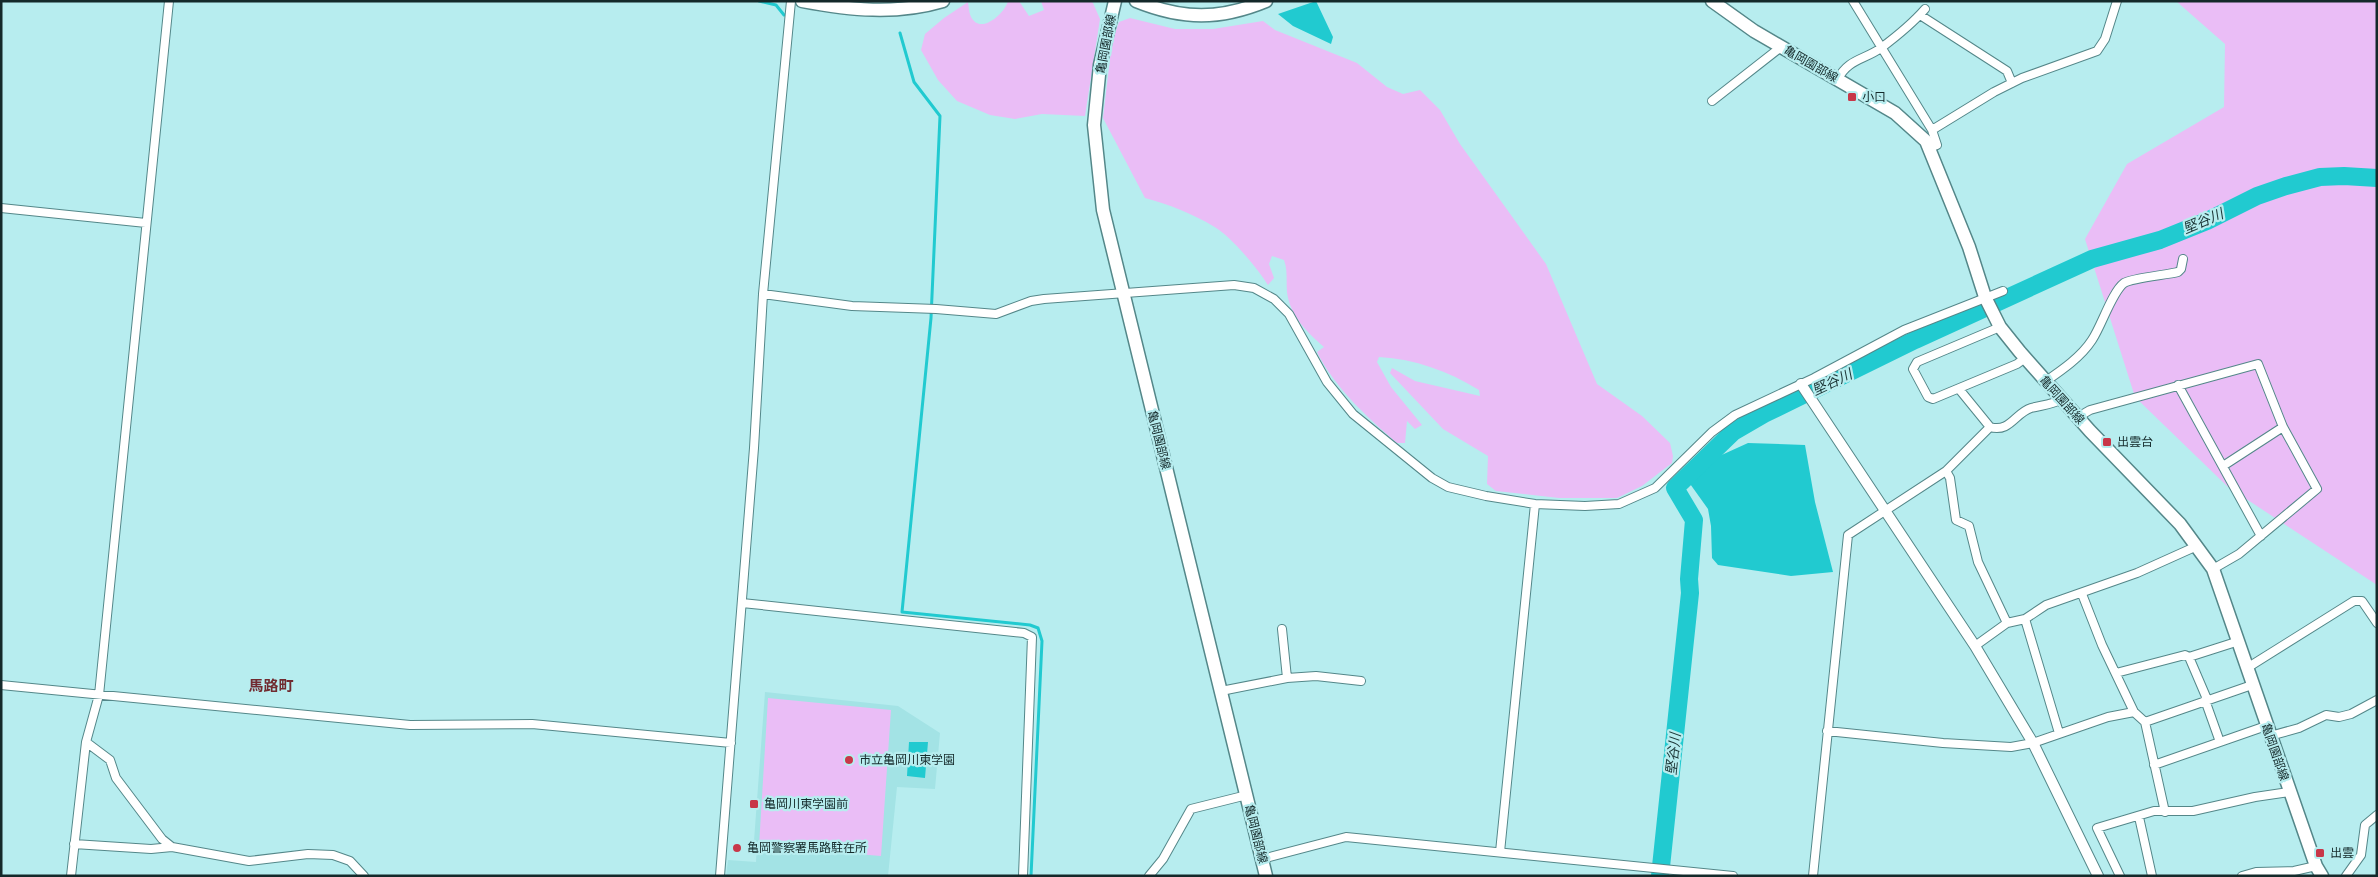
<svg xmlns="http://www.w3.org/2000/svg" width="2378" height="877" viewBox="0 0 2378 877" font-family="'Roboto Condensed','Noto Sans JP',sans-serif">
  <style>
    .built { fill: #a3e3e5 }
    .green { fill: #eabdf6 }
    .water { fill: #21cad0 }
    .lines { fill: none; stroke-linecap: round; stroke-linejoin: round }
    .stream { stroke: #21cad0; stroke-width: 3 }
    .river { stroke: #21cad0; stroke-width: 18 }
    .minor-casing { stroke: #548789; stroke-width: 10 }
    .tertiary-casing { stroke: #548789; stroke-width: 12 }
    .primary-casing { stroke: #548789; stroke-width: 15 }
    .minor { stroke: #fff; stroke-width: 8 }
    .tertiary { stroke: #fff; stroke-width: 10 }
    .primary { stroke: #fff; stroke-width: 12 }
    .poi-dot { fill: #c83749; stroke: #b7edef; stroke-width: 2 }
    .labels { text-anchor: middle; stroke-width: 4.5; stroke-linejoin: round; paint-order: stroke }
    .street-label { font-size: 12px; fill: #14292a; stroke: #b7edef }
    .poi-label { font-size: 12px; fill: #14292a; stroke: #b7edef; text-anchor: start }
    .water-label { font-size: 14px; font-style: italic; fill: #1b3435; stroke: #b7edef }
    .quarter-label { font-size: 15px; font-weight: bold; fill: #712b30; stroke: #b7edef }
  </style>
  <rect width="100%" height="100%" fill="#b7edef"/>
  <path class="built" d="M765 692 898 706 940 733 935 789 897 787 888 876H726L728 860 756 862 757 842 754 841Z"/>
  <path class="green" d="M1008 1H1019L1029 16 1044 10 1041 1H1091L1093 3 1100 19 1085 116 1042 114 1015 119 990 115 957 101 938 80 921 50 925 34 944 18 968 2C969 9 969 16 974 21 985 32 1006 11 1008 1Z
    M2176 1H2377V585L2228 487 2135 397 2085 239 2127 164 2224 107 2225 44Z
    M1130 18 1175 29H1213L1263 21 1275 30 1357 63 1387 87 1403 94 1420 90 1440 110 1460 144 1546 264 1597 384 1642 416 1670 443 1673 456 1672 463 1642 486 1617 498H1559L1496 491 1487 484 1488 456 1443 429 1390 373 1392 368 1415 381 1480 396 1479 390C1448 371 1415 359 1379 357L1377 362 1391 387 1422 425 1415 429 1407 421 1405 443H1397C1366 416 1335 388 1317 352L1324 347C1307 332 1290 316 1287 292 1286 280 1288 271 1284 260L1272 256 1269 264 1274 278 1268 285C1258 269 1230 235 1213 226 1193 214 1168 204 1145 198L1103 118 1112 42 1119 22Z
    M768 698 891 710 881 856 759 846Z"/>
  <path class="water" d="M1316 1 1333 37 1331 44 1293 26 1278 14Z
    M1748 443 1805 445 1815 502 1833 572 1791 576 1718 565 1712 558 1711 526 1708 509 1688 481 1715 458Z
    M909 742H928L925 778 907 776Z"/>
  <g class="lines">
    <path class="stream" d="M759 1 776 5 784 15
      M900 33 914 82 940 116 931 318 902 612 1030 625 1038 628 1042 641 1031 876"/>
    <path class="river" d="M1660 876 1690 593 1689 579 1694 520 1675 488 1733 432 1764 414 1915 340 2092 259 2160 240 2207 221 2257 196 2286 186 2320 177 2344 176 2377 178"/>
    <g class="minor-casing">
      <path id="minor" d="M169 1 99 695 86 742 110 760 116 778 162 839 172 847
        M1853 1 1932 130 1937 145 1929 148
        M1920 15 2007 71 2012 83
        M1838 79C1848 59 1864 60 1881 48 1897 36 1912 24 1925 9
        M1712 101 1781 47
        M1932 130 1994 92 2022 78 2097 51 2105 39 2117 1
        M1 208 146 223
        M763 294 852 306 936 309 996 314 1031 301 1044 299 1234 285 1254 288 1274 299 1289 314 1327 382 1353 414 1432 478 1448 487 1486 496 1535 504 1585 506 1619 504 1655 488 1712 432 1735 415 1814 378 1904 330 2003 291
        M2000 327 1917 362 1913 369 1928 397 1933 399 2017 364 2025 358
        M2046 381C2062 370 2081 357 2092 340 2102 325 2112 292 2124 283 2132 278 2166 275 2178 272L2181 269 2183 259
        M2178 385 2261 536
        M1959 389 1990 427
        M2078 417 2090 410 2258 364 2283 427 2317 489 2239 554 2213 569
        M2223 466 2283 427
        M1946 471 1950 478 1956 520 1969 526 1978 562 2007 623
        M2082 594 2102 645 2134 712
        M742 603 1024 633 1032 637 1023 876
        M1282 629 1287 678
        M1975 646 2007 623 2025 619
        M2189 657 2239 641
        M2247 668 2354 601H2362L2377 623
        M2116 673 2185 655 2189 657 2207 699
        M1 685 410 725 532 724 731 743
        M1221 691 1287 678 1316 676 1361 681
        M2205 700 2220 742
        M2145 722 2165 812
        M1827 731 1943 743 2011 747 2033 743 2108 717 2134 712 2145 722 2252 685
        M2059 733 2025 619 2046 605 2137 573 2197 546
        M2270 736 2299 728 2326 715 2339 717 2351 714 2377 700
        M2154 765 2266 726
        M2139 817 2152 876
        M74 844 151 849 172 847 249 861 308 854 333 855 350 861 364 876
        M1500 852 1535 504
        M1262 859 1346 837 1733 876
        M71 876 86 742
        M720 876 754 448 763 294 791 1
        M1149 876 1163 859 1191 809 1247 795
        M1813 876 1848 535 1946 471 1990 427C2010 433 2015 413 2031 408 2042 405 2052 405 2062 399
        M2120 876 2097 828 2154 811H2193L2255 797 2289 792
        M2242 876 2256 872 2294 871 2316 866
        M2346 876 2361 855 2365 825 2377 815"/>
    </g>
    <g class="tertiary-casing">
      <path id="tertiary" d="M1801 384 1975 646 2033 743 2098 876"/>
    </g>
    <g class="primary-casing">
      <path id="primary" d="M802 1C850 10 896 15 943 1
        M1115 1 1100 65 1094 125 1103 210 1266 876
        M1136 1C1183 20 1220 20 1266 1
        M1712 1 1754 31 1895 113 1926 141 1969 247 1985 297 2000 327 2020 352 2090 431 2180 524 2213 569 2316 866 2322 876"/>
    </g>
    <use href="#minor" class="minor"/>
    <use href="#tertiary" class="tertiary"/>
    <use href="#primary" class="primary"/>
  </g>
  <g class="poi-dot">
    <rect x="1847" y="92" width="10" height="10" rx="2.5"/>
    <rect x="2102" y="437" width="10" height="10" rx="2.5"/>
    <circle cx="849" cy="760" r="5"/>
    <rect x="749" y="799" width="10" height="10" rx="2.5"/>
    <circle cx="737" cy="848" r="5"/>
    <rect x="2315" y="848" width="10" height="10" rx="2.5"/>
  </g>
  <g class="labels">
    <g class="street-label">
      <text transform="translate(1106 44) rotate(-79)" y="4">亀岡園部線</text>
      <text transform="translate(1811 64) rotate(30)" y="4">亀岡園部線</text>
      <text transform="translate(2062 400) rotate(48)" y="4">亀岡園部線</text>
      <text transform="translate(1159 440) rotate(76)" y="4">亀岡園部線</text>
      <text transform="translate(2275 752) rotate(71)" y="4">亀岡園部線</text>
      <text transform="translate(1256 834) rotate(76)" y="4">亀岡園部線</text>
    </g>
    <g class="poi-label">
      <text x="1862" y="101">小口</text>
      <text x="2117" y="446">出雲台</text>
      <text x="859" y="764">市立亀岡川東学園</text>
      <text x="764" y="808">亀岡川東学園前</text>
      <text x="747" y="852">亀岡警察署馬路駐在所</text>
      <text x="2330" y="857">出雲</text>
    </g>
    <g class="water-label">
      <text transform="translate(2203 221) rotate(-23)" y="5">堅谷川</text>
      <text transform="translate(1832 382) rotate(-25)" y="5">堅谷川</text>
      <text transform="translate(1673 754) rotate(-84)" y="5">堅谷川</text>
    </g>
    <g class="quarter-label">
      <text x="271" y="691">馬路町</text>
    </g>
  </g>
  <rect width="2378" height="877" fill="none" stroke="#14292a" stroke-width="5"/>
</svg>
